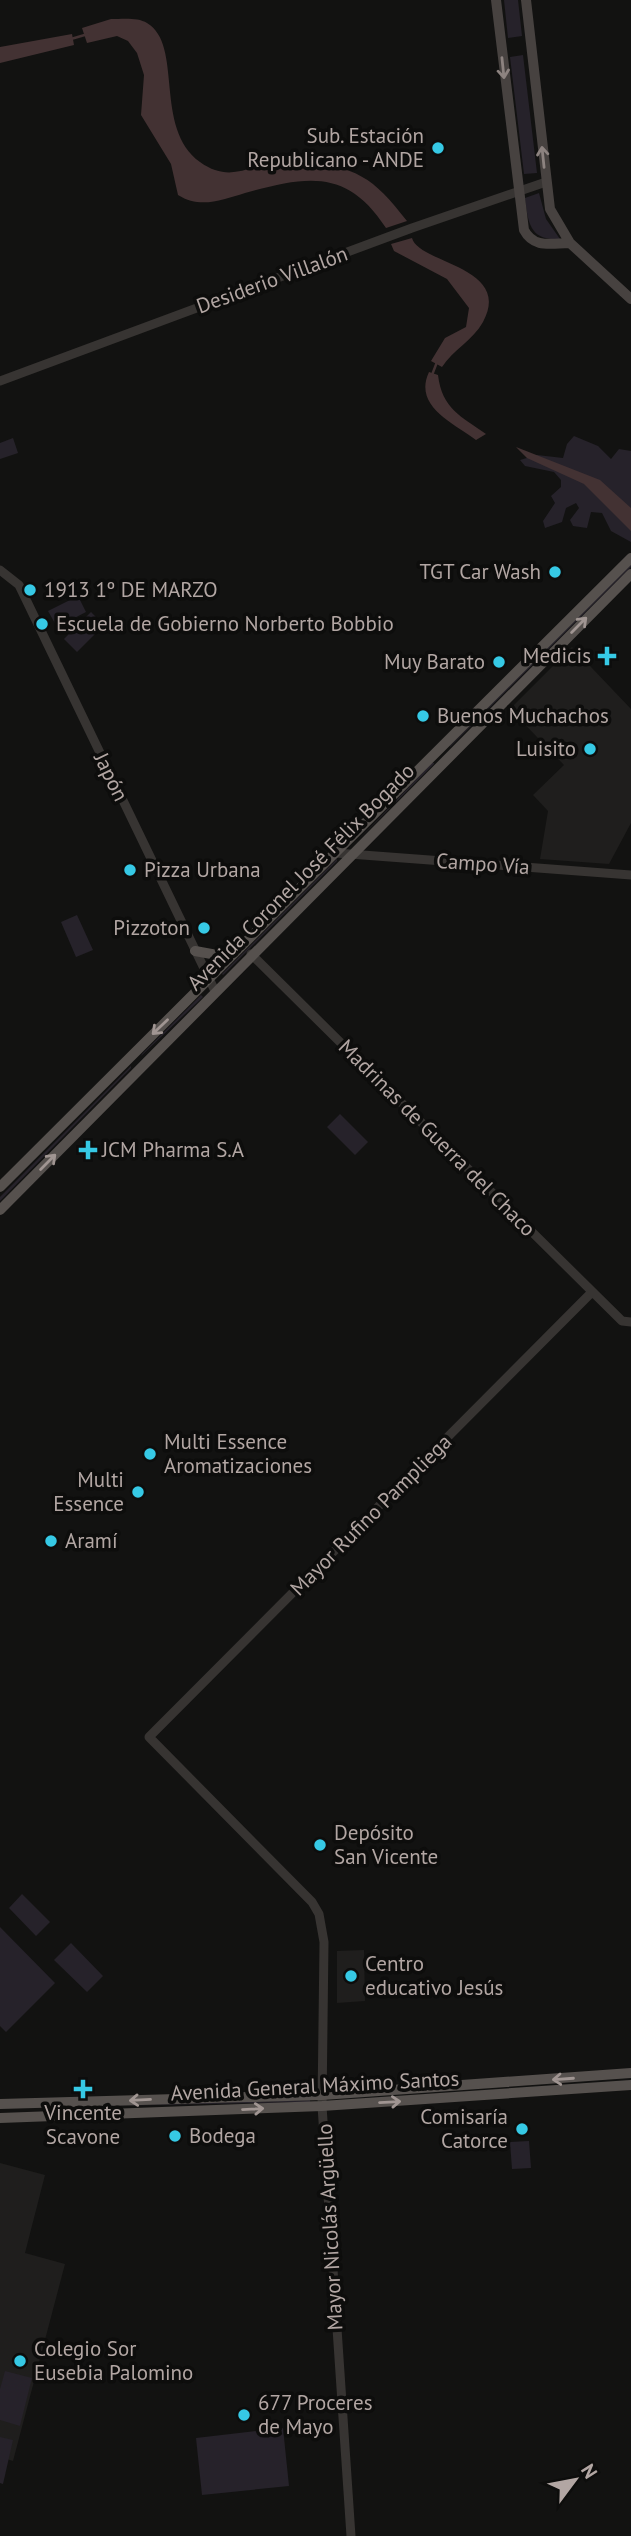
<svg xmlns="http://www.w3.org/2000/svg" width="631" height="2536" viewBox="0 0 631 2536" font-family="'PT Sans',sans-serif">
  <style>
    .built { fill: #1f1e1d }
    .green { fill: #26222a }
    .water { fill: #433233 }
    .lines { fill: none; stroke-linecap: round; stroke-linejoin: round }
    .stream { stroke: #433233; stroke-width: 2.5 }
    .tertiary { stroke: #373432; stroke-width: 9 }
    .secondary { stroke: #474240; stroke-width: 10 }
    .primary { stroke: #56514e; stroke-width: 10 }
    .oneway { stroke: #8d8380 }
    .oneway2 { stroke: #a09592 }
    .poi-dot { fill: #36c9e5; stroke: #0d0d0c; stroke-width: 2.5 }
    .labels { text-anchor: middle; stroke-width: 7; stroke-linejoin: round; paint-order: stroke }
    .poi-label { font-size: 21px; fill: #b2a6a3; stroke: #0d0d0c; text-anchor: start }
    .street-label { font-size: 21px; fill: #b2a6a3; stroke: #0d0d0c }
  </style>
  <rect width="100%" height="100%" fill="#121211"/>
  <path class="built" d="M572 647 631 709V823L609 864 540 859 548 811 533 795 564 765 510 709Z
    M364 1950 365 2001 337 2003V1951Z
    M0 2163 45 2175 25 2253 65 2264 13 2461 0 2457Z"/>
  <path class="green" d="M504 0H518L522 36 508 38Z
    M523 55 537 173 524 174 510 57Z
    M539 193 546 219 560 239C530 241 528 223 525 198Z
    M574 436 598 446 611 459 619 449 631 451V542L611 531 602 513 591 512 587 528 573 526 570 520 579 508 576 503 566 508 562 522 545 528 543 521 555 503 551 496 561 487V480L554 472 525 466 520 460 537 455 563 458 567 444Z
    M13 438 18 453 0 459V443Z
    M631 563V567L450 747V746Z
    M78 596 86 612 57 627 48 611Z
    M91 612 104 625 77 652 64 639Z
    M434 763V764L360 838 432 763Z
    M337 859V861L223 975 222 974Z
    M77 915 93 950 76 957 61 922Z
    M201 995 203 997 141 1056 142 1054Z
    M131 1066V1068L0 1201V1197Z
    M340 1114 368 1142 355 1155 327 1127Z
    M22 1894 50 1922 36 1936 9 1908Z
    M0 1927 55 1983 6 2032 0 2026Z
    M71 1943 103 1976 87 1992 54 1960Z
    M310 2100V2102L105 2106Z
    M529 2141 531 2168 512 2169 510 2142Z
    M5 2371 32 2378 20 2426 0 2420V2389Z
    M283 2428 289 2486 202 2495 196 2438Z
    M0 2437 13 2440 3 2484 0 2483Z"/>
  <path class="water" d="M111 19C122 19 138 17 147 23 184 45 153 128 200 162 225 180 243 171 269 162 278 160 291 163 301 163 356 166 373 177 407 221L386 228C347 168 307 176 245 193 222 200 200 209 178 195L171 164 141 115 144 75 137 53 128 41 117 36 87 43 82 28Z
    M72 34 74 45 0 63V47Z
    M412 238C419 264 513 266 483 322 473 340 453 350 442 367L431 361 445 338 466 327 469 308 447 279 394 251 391 244Z
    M429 372 438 375C442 409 461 416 486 434L476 440C453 423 413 406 429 372Z
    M516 447 600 480 631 508V531L584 484 527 458Z"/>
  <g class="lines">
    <path class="stream" d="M71 39 88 34
      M432 375 437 362"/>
    <path class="tertiary" d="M0 381 412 228 546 182
      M0 570 19 585 215 991
      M336 853 631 875
      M251 954 622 1321 631 1322
      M351 2536 322 2106 324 1942 319 1914 312 1902 149 1737 592 1292"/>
    <path class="secondary" d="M496 0 524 230C534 249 552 243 570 243
      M526 0 550 209 570 243 631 299"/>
    <path class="primary" d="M195 951 217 955 234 952
      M0 1187 631 558
      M0 1210 631 574
      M0 2104 322 2095 631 2073
      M0 2118 322 2106 631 2085"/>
  </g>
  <defs><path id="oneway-shaft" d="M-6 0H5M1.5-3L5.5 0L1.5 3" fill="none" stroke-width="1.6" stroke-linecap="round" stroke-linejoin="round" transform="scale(1.75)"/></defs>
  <g class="oneway">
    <use href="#oneway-shaft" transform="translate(503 68) rotate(84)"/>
    <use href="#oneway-shaft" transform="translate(543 157) rotate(-96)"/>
  </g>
  <g class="oneway2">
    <use href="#oneway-shaft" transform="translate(579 625) rotate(-45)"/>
    <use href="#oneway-shaft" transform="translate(160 1027) rotate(136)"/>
    <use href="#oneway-shaft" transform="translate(48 1162) rotate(-45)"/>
    <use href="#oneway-shaft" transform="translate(563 2079) rotate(176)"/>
    <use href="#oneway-shaft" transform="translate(140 2100) rotate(177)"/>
    <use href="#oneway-shaft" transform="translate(390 2102) rotate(-3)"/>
    <use href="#oneway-shaft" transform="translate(253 2109) rotate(-3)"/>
  </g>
  <g class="poi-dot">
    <circle cx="438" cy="148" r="7"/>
    <circle cx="555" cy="572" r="7"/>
    <circle cx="30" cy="590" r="7"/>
    <circle cx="42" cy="624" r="7"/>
    <path d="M603.5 645.5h7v7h7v7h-7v7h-7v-7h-7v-7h7z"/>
    <circle cx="499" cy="662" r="7"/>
    <circle cx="423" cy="716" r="7"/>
    <circle cx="590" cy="749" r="7"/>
    <circle cx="130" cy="870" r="7"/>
    <circle cx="204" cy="928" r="7"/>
    <path d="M84.5 1139.5h7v7h7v7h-7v7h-7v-7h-7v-7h7z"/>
    <circle cx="150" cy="1454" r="7"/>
    <circle cx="138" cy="1492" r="7"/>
    <circle cx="51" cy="1541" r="7"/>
    <circle cx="320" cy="1845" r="7"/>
    <circle cx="351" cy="1976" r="7"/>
    <path d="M79.5 2078.5h7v7h7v7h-7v7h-7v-7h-7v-7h7z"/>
    <circle cx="522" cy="2129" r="7"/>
    <circle cx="175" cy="2136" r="7"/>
    <circle cx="20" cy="2361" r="7"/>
    <circle cx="244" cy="2415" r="7"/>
  </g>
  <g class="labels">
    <g class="poi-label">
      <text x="424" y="143" text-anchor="end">Sub. Estación<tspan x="424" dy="24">Republicano - ANDE</tspan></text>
      <text x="541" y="579" text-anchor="end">TGT Car Wash</text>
      <text x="44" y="597">1913 1º DE MARZO</text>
      <text x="56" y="631">Escuela de Gobierno Norberto Bobbio</text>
      <text x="591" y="663" text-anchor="end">Medicis</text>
      <text x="485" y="669" text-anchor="end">Muy Barato</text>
      <text x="437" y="723">Buenos Muchachos</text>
      <text x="576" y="756" text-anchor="end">Luisito</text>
      <text x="144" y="877">Pizza Urbana</text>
      <text x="190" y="935" text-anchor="end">Pizzoton</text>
      <text x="102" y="1157">JCM Pharma S.A</text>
      <text x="164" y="1449">Multi Essence<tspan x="164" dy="24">Aromatizaciones</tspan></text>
      <text x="124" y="1487" text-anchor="end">Multi<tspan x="124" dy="24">Essence</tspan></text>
      <text x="65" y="1548">Aramí</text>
      <text x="334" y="1840">Depósito<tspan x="334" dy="24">San Vicente</tspan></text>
      <text x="365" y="1971">Centro<tspan x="365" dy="24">educativo Jesús</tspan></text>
      <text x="83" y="2120" text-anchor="middle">Vincente<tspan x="83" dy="24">Scavone</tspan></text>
      <text x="508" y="2124" text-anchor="end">Comisaría<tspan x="508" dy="24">Catorce</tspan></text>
      <text x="189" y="2143">Bodega</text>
      <text x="34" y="2356">Colegio Sor<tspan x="34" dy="24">Eusebia Palomino</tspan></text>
      <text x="258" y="2410">677 Proceres<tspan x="258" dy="24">de Mayo</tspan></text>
    </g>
    <g class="street-label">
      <text transform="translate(272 280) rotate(-20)" y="7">Desiderio Villalón</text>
      <text transform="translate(111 777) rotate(64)" y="7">Japón</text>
      <text transform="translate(483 864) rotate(4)" y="7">Campo Vía</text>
      <text transform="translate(301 877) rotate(-45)" y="7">Avenida Coronel José Félix Bogado</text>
      <text transform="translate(437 1138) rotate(45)" y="7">Madrinas de Guerra del Chaco</text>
      <text transform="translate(371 1515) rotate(-45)" y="7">Mayor Rufino Pampliega</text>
      <text transform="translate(315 2086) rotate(-3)" y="7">Avenida General Máximo Santos</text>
      <text transform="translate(330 2227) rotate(-93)" y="7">Mayor Nicolás Argüello</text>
    </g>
  </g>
  <g transform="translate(575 2480) rotate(58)" stroke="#0d0d0c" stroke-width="5" paint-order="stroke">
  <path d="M0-5L12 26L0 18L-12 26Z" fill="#b2a6a3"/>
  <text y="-10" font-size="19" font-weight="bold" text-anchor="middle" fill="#b2a6a3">N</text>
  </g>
</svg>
